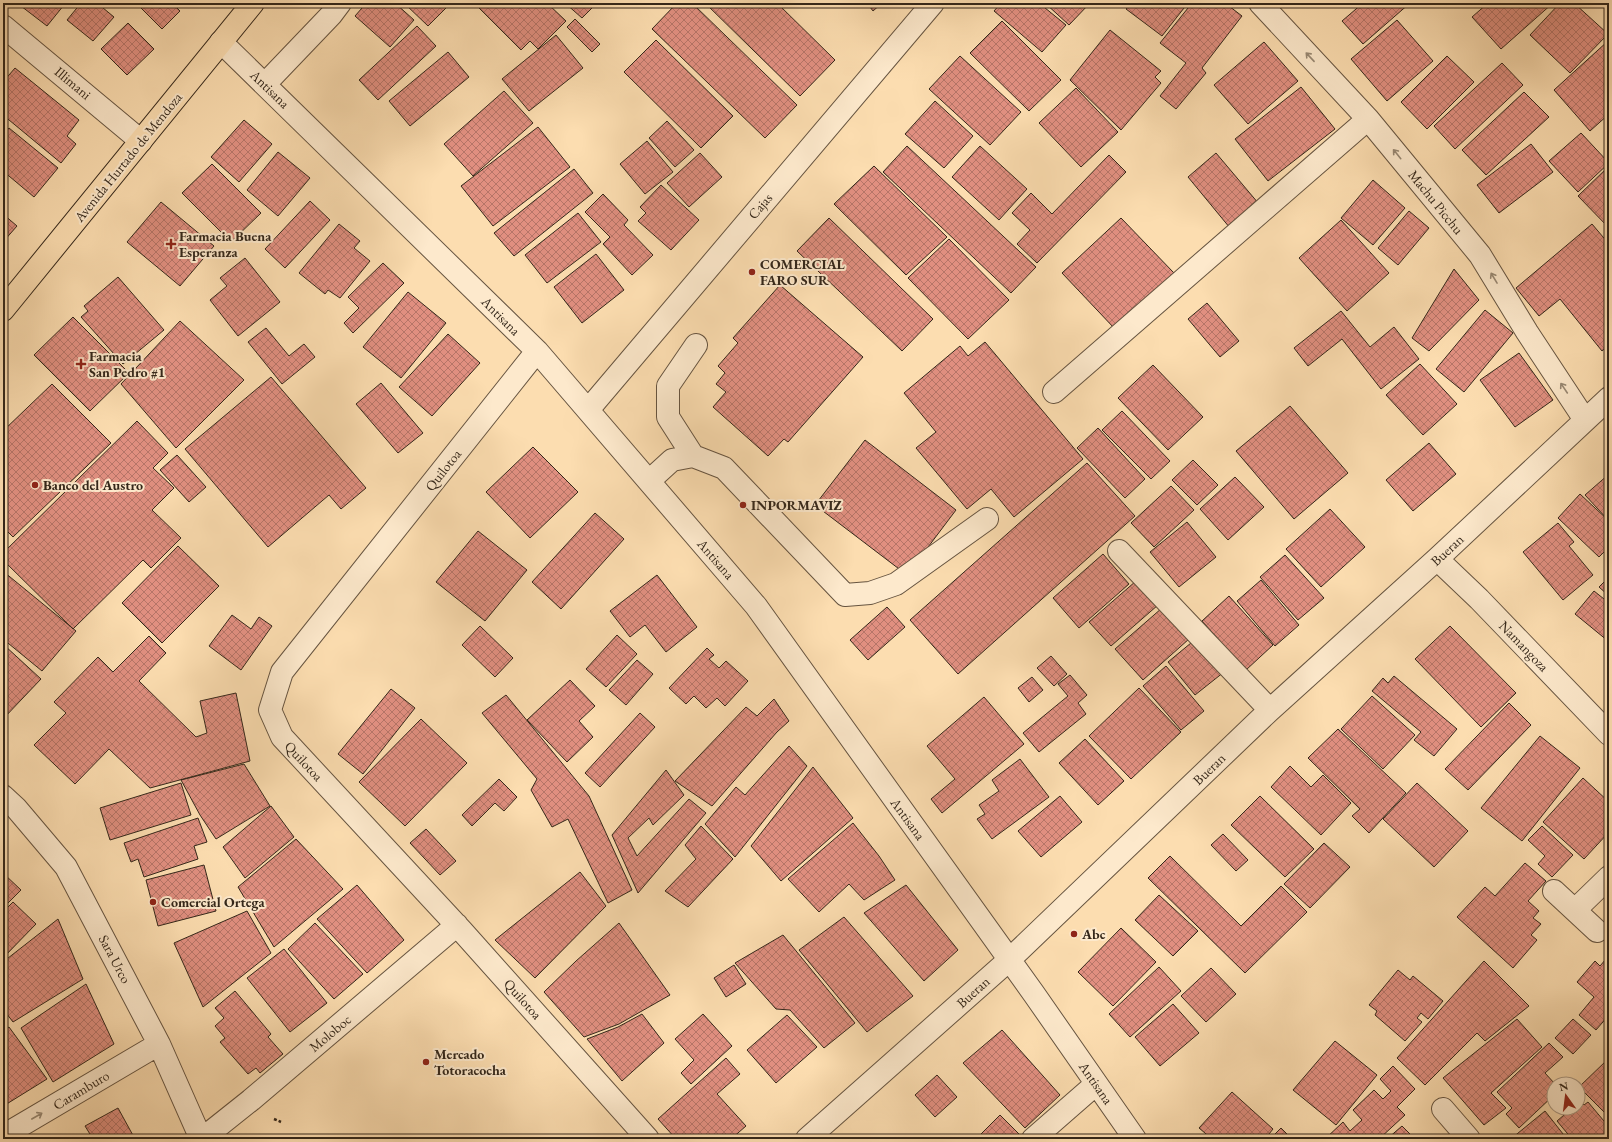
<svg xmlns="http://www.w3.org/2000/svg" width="1612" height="1142" viewBox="0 0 1612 1142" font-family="'EB Garamond',serif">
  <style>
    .building { fill: url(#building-cross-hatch); stroke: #34271a }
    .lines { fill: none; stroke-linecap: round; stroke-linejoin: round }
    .minor-casing { stroke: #665440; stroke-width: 24 }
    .major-casing { stroke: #34271a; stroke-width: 24 }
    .path { stroke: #34271a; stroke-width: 2.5; stroke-dasharray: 3 2; stroke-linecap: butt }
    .minor { stroke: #fde9cc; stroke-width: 22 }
    .major { stroke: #fcddb0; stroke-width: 22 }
    .oneway { stroke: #988873 }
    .poi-dot { fill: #8f2418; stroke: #fde9cc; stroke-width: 1.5 }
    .labels { text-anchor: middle; stroke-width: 4; stroke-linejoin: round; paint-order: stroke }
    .street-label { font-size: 14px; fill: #34271a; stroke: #fde9cc }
    .poi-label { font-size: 14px; font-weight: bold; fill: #34271a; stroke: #fde9cc; text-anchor: start }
  </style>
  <defs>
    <pattern id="building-cross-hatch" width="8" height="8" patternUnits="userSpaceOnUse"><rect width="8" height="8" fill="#e08f80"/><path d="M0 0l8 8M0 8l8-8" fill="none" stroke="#b67568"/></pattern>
  </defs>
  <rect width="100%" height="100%" fill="#fcddb0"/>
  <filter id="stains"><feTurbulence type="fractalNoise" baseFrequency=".005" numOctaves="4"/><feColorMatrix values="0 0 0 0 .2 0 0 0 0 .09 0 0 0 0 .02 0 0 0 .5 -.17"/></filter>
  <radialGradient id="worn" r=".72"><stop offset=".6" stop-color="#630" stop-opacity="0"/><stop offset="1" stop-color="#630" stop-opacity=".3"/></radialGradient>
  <path class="building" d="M17 3H61L64 5 47 26Z
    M81 3H97L114 17 93 41 67 20Z
    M136 3H172L180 11 162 29Z
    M357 3H395L414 20 390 47 355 16 362 8Z
    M404 3H451L428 26Z
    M474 3H547L566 21 538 49 530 41 521 50Z
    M565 3H597L582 18Z
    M677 3H692L797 105 765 138 652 29Z
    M705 3H777L835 60 800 96Z
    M867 3H882L873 11Z
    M1001 3H1039L1066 25 1042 52 994 11Z
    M1045 3H1090L1069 25Z
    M1131 3H1188L1162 36 1126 9Z
    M1192 3H1225L1242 16 1202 68 1206 73 1176 109 1160 96 1186 63 1160 43Z
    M1363 3H1410L1363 44 1342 21Z
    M1488 3H1553L1501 49 1472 17Z
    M1560 3H1574L1608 34 1570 73 1530 35Z
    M575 19 600 44 592 52 567 27Z
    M1397 20 1433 61 1387 101 1351 59Z
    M1002 21 1061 80 1029 111 970 53Z
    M128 23 154 49 127 75 101 49Z
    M417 26 436 46 378 100 359 80Z
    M1110 30 1161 71 1155 77 1161 83 1121 130 1070 80Z
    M556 35 583 68 529 111 502 79Z
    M656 40 733 116 701 148 624 72Z
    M1608 41 1609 114 1590 131 1554 90Z
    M1264 42 1298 81 1248 124 1214 85Z
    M448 52 469 77 410 126 389 101Z
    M960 56 1021 112 990 145 929 89Z
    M1447 56 1474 82 1427 129 1401 102Z
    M1502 63 1523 85 1455 149 1434 126Z
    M15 68 79 120 67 136 76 144 61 163 3 115V82Z
    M1301 87 1335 129 1268 181 1235 139Z
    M1076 88 1118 132 1081 167 1039 123Z
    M504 91 533 123 473 176 444 144Z
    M1524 92 1549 117 1486 175 1462 150Z
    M935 101 973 136 944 168 905 134Z
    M244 120 272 144 239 182 211 157Z
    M667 121 694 150 675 167 649 138Z
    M538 127 570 167 493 226 461 186Z
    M9 128 58 168 34 197 3 171V135Z
    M1581 133 1609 163 1578 192 1549 161Z
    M647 141 673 172 645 194 620 164Z
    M1531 144 1553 172 1499 213 1477 185Z
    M907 146 1036 267 1011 293 883 172Z
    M980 146 1027 189 999 220 952 177Z
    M278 152 310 178 278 216 247 190Z
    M700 153 722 177 689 207 667 183Z
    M1216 153 1259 204 1230 228 1188 177Z
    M1109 155 1126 172 1037 263 1017 244 1030 230 1012 213 1031 193 1052 214Z
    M212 164 261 213 231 242 182 193Z
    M874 166 947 237 906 275 834 204Z
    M1609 166V228L1578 196Z
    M574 169 593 193 514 256 494 233Z
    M1373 180 1405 208 1373 245 1341 218Z
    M661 185 699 220 671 250 638 221 646 213 640 207Z
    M603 194 628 220 624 225 653 255 632 275 603 244 610 237 585 212Z
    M310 201 330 220 285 268 265 249Z
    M161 202 214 246 180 286 127 242Z
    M1409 211 1429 228 1398 265 1378 248Z
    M578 213 601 242 547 283 525 255Z
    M3 214 17 226 3 242Z
    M829 218 933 319 902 351 797 251Z
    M1121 218 1174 273 1115 329 1062 273Z
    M1341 220 1389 273 1347 311 1299 258Z
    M339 224 360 241 354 248 370 261 340 298 328 290 325 294 299 273Z
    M1592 224 1609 244V345L1602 351 1560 299 1539 316 1516 288Z
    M949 239 1009 300 968 339 908 278Z
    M596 254 624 290 582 323 554 287Z
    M245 258 280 302 238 336 210 300 227 286 220 278Z
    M383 263 404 283 353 333 344 323 359 308 348 297Z
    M1454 269 1479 300 1429 351 1412 338Z
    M118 277 164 330 123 364 81 317 88 311 84 306Z
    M780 285 863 357 788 442 784 439 768 456 713 407 726 392 716 384 725 373 718 366 738 343 733 338Z
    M408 292 446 323 401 378 363 347Z
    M1207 303 1239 341 1220 357 1188 319Z
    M1485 310 1513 333 1464 392 1436 369Z
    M1341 311 1370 347 1394 327 1419 359 1381 389 1342 339 1308 366 1294 348Z
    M73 317 129 373 90 411 34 355Z
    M180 321 244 380 176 448 121 384Z
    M266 328 289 356 304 344 315 357 282 384 248 342Z
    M448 334 480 363 432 416 399 387Z
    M985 342 1083 459 1014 517 991 489 967 509 916 448 936 432 904 393 960 346 968 356Z
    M1519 353 1553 400 1515 427 1480 380Z
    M1420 364 1457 404 1423 435 1386 395Z
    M1153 365 1203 417 1168 450 1118 398Z
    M271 377 366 488 341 509 329 495 268 547 185 449Z
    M381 383 423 433 398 453 356 404Z
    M52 384 111 443 13 537 3 527V431Z
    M1290 406 1348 473 1294 519 1236 451Z
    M1122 411 1170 461 1151 479 1102 430Z
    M137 421 168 453 153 468 174 488 152 510 181 538 151 568 143 560 73 629 3 560V553Z
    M1098 428 1145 479 1125 498 1077 448Z
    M865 440 956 510 907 575 815 505Z
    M1429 443 1456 474 1413 511 1386 480Z
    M533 447 578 492 530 538 486 492Z
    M177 455 206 487 189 502 160 470Z
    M1193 460 1218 485 1197 505 1172 480Z
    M1087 463 1135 516 958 674 910 620Z
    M1609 474V521L1585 495Z
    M1235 477 1264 507 1228 540 1200 509Z
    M1171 486 1194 510 1154 547 1131 523Z
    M1580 494 1609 521V547L1599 557 1558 518Z
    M1330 509 1365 547 1321 587 1286 549Z
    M595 513 624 539 561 609 532 582Z
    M1187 522 1216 557 1179 587 1150 552Z
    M1558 523 1574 542 1569 546 1593 575 1563 600 1523 552Z
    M478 531 527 570 485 621 436 582Z
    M178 546 219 586 162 643 122 603Z
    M1103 554 1129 584 1079 628 1053 598Z
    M1285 555 1324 598 1298 620 1260 577Z
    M4 572 76 631 42 671 3 639V573Z
    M657 575 697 627 666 652 645 625 630 637 610 611Z
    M1609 577V596L1599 587Z
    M1261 580 1299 625 1275 646 1237 601Z
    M1136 581 1158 605 1111 646 1089 622Z
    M1594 591 1609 603 1608 641 1575 614Z
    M1229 596 1273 645 1246 670 1202 621Z
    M887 607 905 627 868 660 850 640Z
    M1162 608 1189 639 1143 680 1115 649Z
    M232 615 251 629 259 617 272 626 241 670 209 646Z
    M480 626 513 658 495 677 462 645Z
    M1450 626 1516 693 1481 727 1415 659Z
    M617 635 637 654 606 687 586 669Z
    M149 636 166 653 139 681 196 737 207 733 200 701 236 693 250 761 150 788 109 749 75 784 34 745 66 713 54 702 98 657 113 672Z
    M1197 638 1224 672 1195 695 1168 662Z
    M4 645 41 679 3 719V646Z
    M707 648 714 655 709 659 719 668 726 661 748 681 725 706 717 698 706 708 694 696 686 704 669 688Z
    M1051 656 1067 674 1054 686 1037 668Z
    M637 660 653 674 626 705 609 690Z
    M1166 666 1204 711 1181 730 1143 686Z
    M1070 675 1087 695 1078 703 1086 714 1039 752 1023 733 1068 696 1058 684Z
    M1394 676 1457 729 1434 756 1414 740 1421 732 1372 691 1383 678 1388 683Z
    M1032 677 1043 690 1029 702 1018 688Z
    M570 680 595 706 579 721 593 737 567 762 527 720Z
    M1139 688 1181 732 1131 779 1089 736Z
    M391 689 415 708 363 774 338 754Z
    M506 695 589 796 632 890 608 903 568 819 552 827 531 790 537 779 482 713Z
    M1372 696 1415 735 1383 769 1341 729Z
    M984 697 1024 744 942 813 931 799 955 779 927 746Z
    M774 699 789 721 777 732 712 806 675 781 746 707 757 716Z
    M1509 703 1531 725 1468 790 1445 769Z
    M640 713 655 727 600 787 585 773Z
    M421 719 467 763 405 826 359 782Z
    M1338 729 1406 793 1369 833 1352 816 1360 809 1308 758Z
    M1540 736 1580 768 1522 841 1481 808Z
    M1085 739 1124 781 1098 805 1059 763Z
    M789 746 807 766 735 857 705 824 736 787 745 795Z
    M1020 759 1049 797 992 839 977 819 985 814 979 805 999 791 992 780Z
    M244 764 270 806 216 839 200 815 181 780Z
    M1290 766 1311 787 1323 775 1351 803 1321 835 1271 787Z
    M813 767 853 818 781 881 751 846Z
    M666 770 684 795 653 825 649 818 628 838 637 856 689 799 706 813 638 893 612 835Z
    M1583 778 1609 802V832L1584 859 1543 822Z
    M499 779 517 797 504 811 495 803 472 826 462 815Z
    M181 783 191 815 110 840 100 808Z
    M1417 783 1468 831 1434 867 1383 819Z
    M1060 796 1082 822 1041 857 1018 831Z
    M1260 796 1314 849 1285 877 1231 825Z
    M271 806 294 837 245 878 223 847Z
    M198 818 207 842 194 846 198 859 144 877 138 859 131 862 124 843Z
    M853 823 879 856 895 880 864 900 849 884 819 912 788 879Z
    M701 826 733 859 688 907 665 891 696 859 685 845Z
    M1542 826 1573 855 1552 877 1538 864 1545 856 1528 840Z
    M426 829 456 861 440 875 410 843Z
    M1223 834 1248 860 1236 871 1211 845Z
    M296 839 343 889 274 947 238 887Z
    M1324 843 1350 867 1310 908 1284 884Z
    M1170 856 1241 926 1281 886 1307 912 1245 973 1148 878Z
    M1525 863 1546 881 1528 901 1539 911 1533 918 1541 924 1531 935 1537 940 1513 968 1457 917 1485 887 1495 896Z
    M204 865 216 911 158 926 146 880Z
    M580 872 606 906 535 978 495 940Z
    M3 873 21 890 3 908Z
    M357 885 404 940 367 973 317 919Z
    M906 885 958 950 924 981 864 913Z
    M1159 895 1198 931 1173 956 1135 920Z
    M13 902 36 924 3 958V912Z
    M247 911 271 953 203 1007 174 943Z
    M844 917 913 996 867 1032 799 950Z
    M58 919 83 979 13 1022 3 1009V962Z
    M315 923 363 974 334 999 288 949Z
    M619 923 670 995 619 1024 584 1037 544 992 576 961Z
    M1121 928 1156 962 1113 1006 1078 972Z
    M783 935 855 1023 824 1048 790 1010 776 1009 735 963Z
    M284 949 327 1003 290 1032 247 978Z
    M1606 959 1609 962V1015L1596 1030 1579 1015 1594 997 1577 982 1595 961 1600 966Z
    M1484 961 1529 1006 1485 1041 1477 1033 1425 1085 1397 1058Z
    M734 965 746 984 726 997 714 978Z
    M1159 967 1181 991 1130 1037 1109 1014Z
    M1211 968 1236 994 1206 1022 1181 996Z
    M1398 970 1410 980 1413 976 1443 1001 1428 1019 1421 1013 1417 1018 1422 1022 1405 1041 1375 1015 1377 1011 1369 1005Z
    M86 984 114 1044 53 1082 21 1028Z
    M235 991 271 1034 268 1037 283 1054 260 1073 256 1068 248 1074 220 1042 225 1038 215 1026 224 1018 215 1008Z
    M1173 1004 1199 1033 1160 1066 1135 1037Z
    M642 1014 664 1043 622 1081 587 1039 618 1027Z
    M703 1014 732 1046 691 1084 681 1073 694 1060 675 1039Z
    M787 1015 817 1047 776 1083 747 1050Z
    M1517 1019 1542 1047 1491 1093 1506 1108 1484 1125 1443 1078Z
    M1573 1019 1591 1035 1573 1054 1555 1038Z
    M9 1027 47 1079 5 1105 3 1102V1031Z
    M1002 1030 1060 1095 1025 1128 963 1063Z
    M1335 1041 1377 1075 1336 1125 1293 1090Z
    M1549 1043 1563 1057 1545 1073 1555 1084 1554 1095 1519 1128 1506 1114 1512 1108 1497 1092Z
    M726 1058 740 1074 717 1094 746 1126 731 1139H676L658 1119Z
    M1607 1060 1609 1062V1117L1579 1087Z
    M1393 1066 1415 1089 1397 1107 1405 1115 1379 1139H1325L1343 1122 1350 1131 1362 1120 1353 1110 1374 1090 1383 1099 1391 1091 1380 1079Z
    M937 1075 957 1097 935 1117 915 1095Z
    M1232 1092 1273 1129 1265 1139H1212L1199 1128Z
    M1578 1098 1584 1105 1588 1102 1609 1127V1139H1572L1557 1121 1564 1115 1559 1108H1578Z
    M118 1108 135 1139H93L85 1126Z
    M1545 1111 1567 1139H1512V1138Z
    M1000 1115 1019 1134 1015 1139H976Z
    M1402 1126 1415 1139H1387Z
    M1281 1128 1292 1139H1270Z"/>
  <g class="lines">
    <g class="minor-casing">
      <path id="minor" d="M1260 3 1368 119 1480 255 1527 332 1585 420
        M3 26 141 141
        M221 42 537 351 756 606 1034 994 1135 1139
        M265 84 331 15 340 3
        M537 351 282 672 270 710 282 737 462 931 648 1139
        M1054 392 1368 119
        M588 410 933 3
        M693 456 668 417V386L696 345
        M649 481 672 460 693 456 724 468 845 595 870 593 896 584 987 519
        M1119 551 1270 710
        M1437 559 1479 599 1609 734
        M3 796 16 808 66 867 159 1044 201 1139
        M1554 891 1597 931
        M1575 910 1609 877
        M1443 1109 1469 1139
        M3 1136 159 1044
        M202 1139 251 1100 457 925
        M807 1139 1009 960 1270 710 1437 559 1609 398
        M1033 1139 1096 1084"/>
    </g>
    <g class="major-casing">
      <path id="major" d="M3 310 253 3"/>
    </g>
    <path class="path" d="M274 1119 281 1122"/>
    <use href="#minor" class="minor"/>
    <use href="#major" class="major"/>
  </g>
  <defs><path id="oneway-shaft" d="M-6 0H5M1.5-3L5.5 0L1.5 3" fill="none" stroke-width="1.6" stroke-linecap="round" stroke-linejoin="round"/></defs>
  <g class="oneway">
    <use href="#oneway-shaft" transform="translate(1310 57) rotate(-133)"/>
    <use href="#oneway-shaft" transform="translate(1397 154) rotate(-129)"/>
    <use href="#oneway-shaft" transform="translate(1494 278) rotate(-121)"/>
    <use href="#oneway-shaft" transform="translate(1564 388) rotate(-124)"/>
    <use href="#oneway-shaft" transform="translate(37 1116) rotate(-30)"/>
  </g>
  <g class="poi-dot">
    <path d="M169 238h4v4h4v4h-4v4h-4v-4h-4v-4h4z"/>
    <circle cx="752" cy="272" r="4"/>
    <path d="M79 358h4v4h4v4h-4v4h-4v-4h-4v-4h4z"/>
    <circle cx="35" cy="485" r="4"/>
    <circle cx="743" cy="505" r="4"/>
    <circle cx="153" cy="902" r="4"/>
    <circle cx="1074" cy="934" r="4"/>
    <circle cx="426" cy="1062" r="4"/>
  </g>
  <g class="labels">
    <g class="street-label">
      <text transform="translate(73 83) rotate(40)" y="5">Illimani</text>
      <text transform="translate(270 89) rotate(44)" y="5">Antisana</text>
      <text transform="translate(128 157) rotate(-51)" y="5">Avenida Hurtado de Mendoza</text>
      <text transform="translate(1436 202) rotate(51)" y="5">Machu Picchu</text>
      <text transform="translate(760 206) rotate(-50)" y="5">Cajas</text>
      <text transform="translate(501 316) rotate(45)" y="5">Antisana</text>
      <text transform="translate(443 470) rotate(-52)" y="5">Quilotoa</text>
      <text transform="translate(1447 550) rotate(-43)" y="5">Bueran</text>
      <text transform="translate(716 559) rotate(49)" y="5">Antisana</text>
      <text transform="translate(1524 646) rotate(46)" y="5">Namangoza</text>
      <text transform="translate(304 761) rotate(47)" y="5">Quilotoa</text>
      <text transform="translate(1209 769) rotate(-44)" y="5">Bueran</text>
      <text transform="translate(908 819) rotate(54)" y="5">Antisana</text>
      <text transform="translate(115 959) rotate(62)" y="5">Sara Urco</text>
      <text transform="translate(973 992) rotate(-42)" y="5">Bueran</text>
      <text transform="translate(523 999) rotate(48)" y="5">Quilotoa</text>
      <text transform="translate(330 1033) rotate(-40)" y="5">Moloboc</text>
      <text transform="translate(1096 1083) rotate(55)" y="5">Antisana</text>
      <text transform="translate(81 1090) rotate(-31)" y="5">Caramburo</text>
    </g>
    <g class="poi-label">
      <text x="179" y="241">Farmacia Buena<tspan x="179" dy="16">Esperanza</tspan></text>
      <text x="760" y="269">COMERCIAL<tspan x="760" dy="16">FARO SUR</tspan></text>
      <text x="89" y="361">Farmacia<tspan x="89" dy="16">San Pedro #1</tspan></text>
      <text x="43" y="490">Banco del Austro</text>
      <text x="751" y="510">INPORMAVIZ</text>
      <text x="161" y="907">Comercial Ortega</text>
      <text x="1082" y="939">Abc</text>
      <text x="434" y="1059">Mercado<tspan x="434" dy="16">Totoracocha</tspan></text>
    </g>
  </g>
  <rect width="1612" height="1142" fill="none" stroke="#fcddb0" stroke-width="16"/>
  <rect x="4" y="4" width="1604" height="1134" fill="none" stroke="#34271a" stroke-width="2"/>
  <rect x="8" y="8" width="1596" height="1126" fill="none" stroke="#34271a"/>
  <g transform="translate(1566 1096) rotate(346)"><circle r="19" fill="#fde9cc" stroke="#ad9b85"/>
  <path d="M0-3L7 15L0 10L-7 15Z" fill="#8f2418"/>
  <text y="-6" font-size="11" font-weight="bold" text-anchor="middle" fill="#34271a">N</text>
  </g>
  <rect width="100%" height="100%" filter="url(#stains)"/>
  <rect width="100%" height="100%" fill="url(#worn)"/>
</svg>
